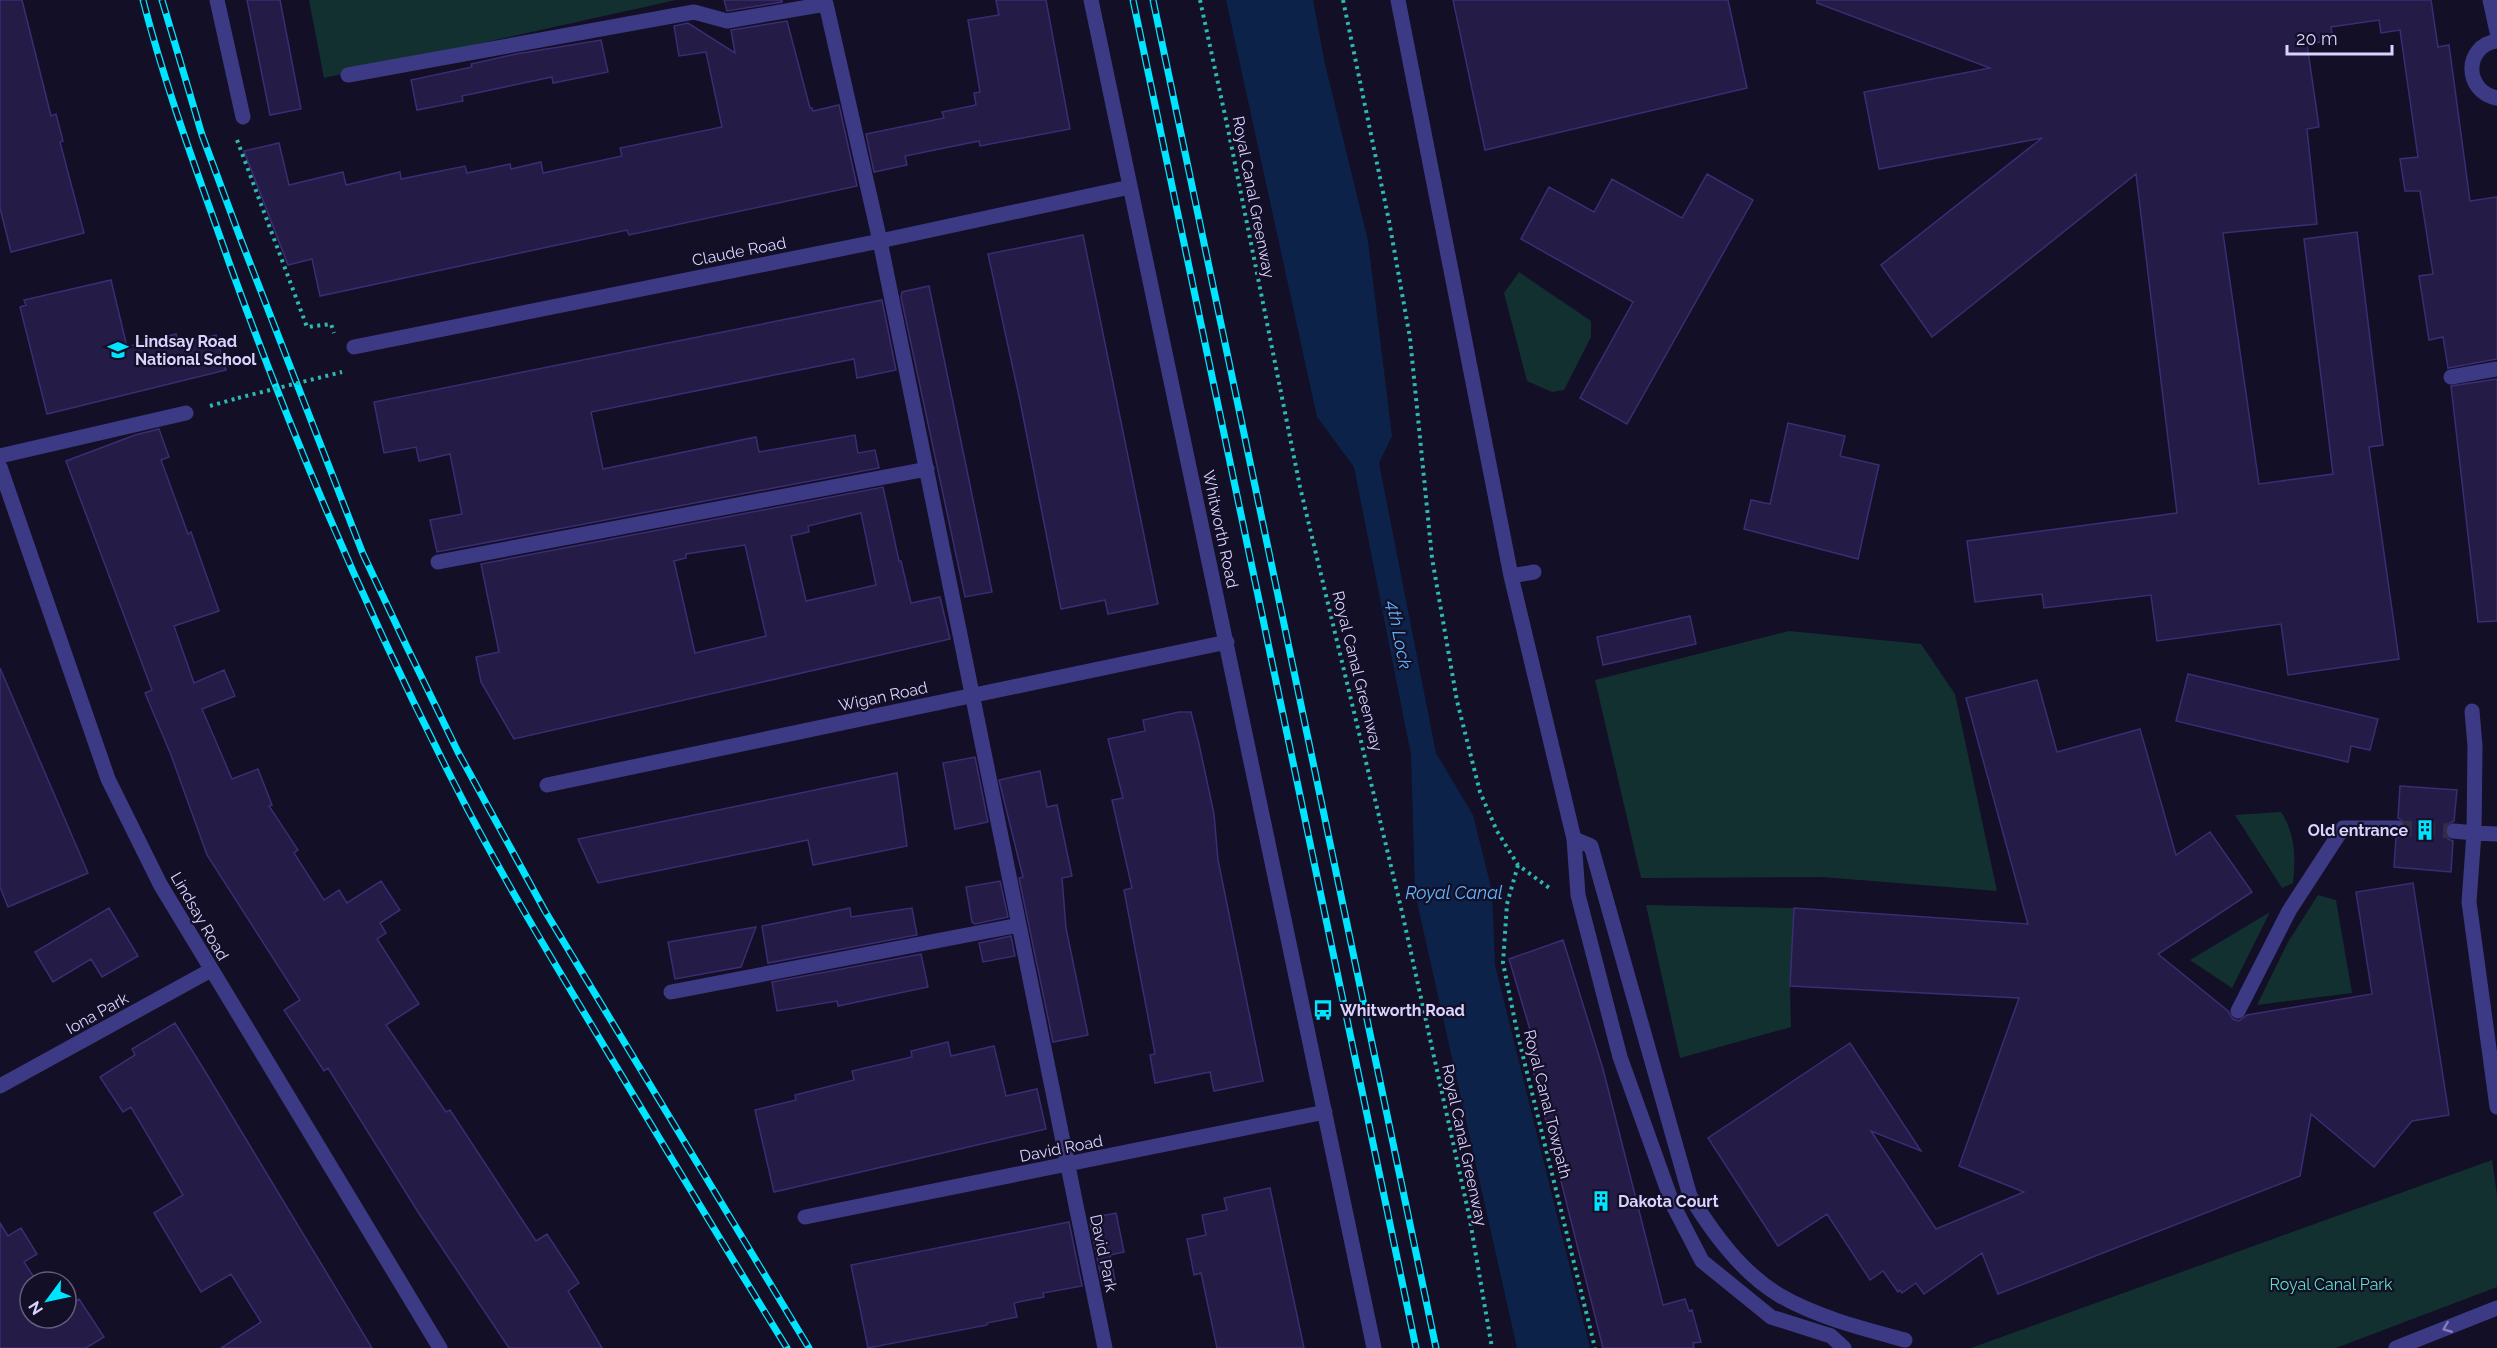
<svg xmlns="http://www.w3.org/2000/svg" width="2497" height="1348" viewBox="0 0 2497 1348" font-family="Raleway,sans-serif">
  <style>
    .green { fill: #12302f }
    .water { fill: #0c2248 }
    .building { fill: #241b47; stroke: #3b2d73; stroke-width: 1.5; fill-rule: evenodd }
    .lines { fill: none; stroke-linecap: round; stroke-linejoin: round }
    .minor-tunnel { stroke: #312d47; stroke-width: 15; stroke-dasharray: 15 8; stroke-linecap: butt }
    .path { stroke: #2fb8b0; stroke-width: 4; stroke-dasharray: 3 4.5; stroke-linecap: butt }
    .minor { stroke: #3d3a85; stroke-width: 15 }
    .rail-casing { stroke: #00e5ff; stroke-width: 7 }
    .rail { stroke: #130f26; stroke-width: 4.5; stroke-dasharray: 14; stroke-linecap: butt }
    .path-bridge { stroke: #2fb8b0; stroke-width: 4; stroke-dasharray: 3 4.5; stroke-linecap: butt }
    .oneway { stroke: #837fbc }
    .labels { text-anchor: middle; stroke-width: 4.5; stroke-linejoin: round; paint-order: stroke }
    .street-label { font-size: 16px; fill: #d9d4ff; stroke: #130f26 }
    .poi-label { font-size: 16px; font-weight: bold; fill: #d9d4ff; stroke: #130f26; text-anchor: start }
    .park-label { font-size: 16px; fill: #5fe0c0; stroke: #130f26 }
    .water-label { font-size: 18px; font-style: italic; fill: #62b6ff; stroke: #130f26 }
  </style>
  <rect width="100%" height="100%" fill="#130f26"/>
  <path class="green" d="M309 0H676L324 78Z
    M1519 272 1591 321V337L1564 390 1552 392 1527 381 1504 293Z
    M1789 631 1921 644 1955 694 1997 891 1822 877 1641 878 1595 680Z
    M2281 812C2295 833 2296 858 2293 883L2282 888 2235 815Z
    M2318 895 2336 900 2352 993 2257 1005 2288 942Z
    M1646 905 1794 908 1790 986 1791 1027 1680 1058Z
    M2270 912 2232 988 2190 960Z
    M2492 1160 2497 1195V1287L2336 1348H1971Z"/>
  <path class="water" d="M1226 0H1313L1325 64 1368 241 1392 436 1379 463 1436 753 1473 815 1492 891 1495 965 1590 1348H1517L1415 893 1411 755 1354 467 1317 417Z"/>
  <path class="building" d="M0 0H22L51 116 56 114 63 141 60 142 84 233 11 252 0 208Z
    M247 0H280L301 109 270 115Z
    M724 0H782V2L727 11Z
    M996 0H1046L1070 129 980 146 979 141 905 156 907 165 874 172 866 134 944 118 942 112 976 105 974 93 980 92 968 20 999 15Z
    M1453 0H1728L1747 88 1485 150Z
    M1817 0H2431L2438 47 2449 45 2470 201 2497 197V359L2448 368 2443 337 2429 340 2419 276 2433 274 2420 191H2405L2400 159 2418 157 2400 30 2381 33 2379 20 2331 27 2333 40 2307 44 2319 127 2307 129 2317 224 2223 233 2259 484 2333 474 2304 239 2357 232 2383 445 2369 447 2399 659 2288 675 2281 624 2157 641 2151 595 2044 608 2042 594 1975 602 1967 541 2177 513 2136 174 1932 337 1881 265 2042 138 1879 169 1864 92 1990 68 1817 3Z
    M787 21 810 108H812L813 111 839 105 857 186 629 235 627 230 320 296 312 259 288 265 244 151 279 143 289 185 343 172 346 185 400 172 401 179 465 166 467 173 510 164 511 169 541 162 543 173 622 156 620 148 722 127 706 52 679 56 674 26 688 23 735 53 731 30Z
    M601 40 608 72 553 83 552 77 462 96 463 101 417 110 411 80 472 67 471 64 516 54Z
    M1707 174 1753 200 1627 424 1580 398 1633 302 1521 239 1549 187 1594 212 1612 179 1682 218Z
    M1083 235 1158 604 1108 614 1105 600 1061 609 1020 401 988 254Z
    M111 280 127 347 176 334 179 345 216 335 226 370 47 414 20 307 26 305 24 300Z
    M929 286 992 592 965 597 901 297 902 292Z
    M882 300 896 370 857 378 854 359 591 412 603 469 756 437 759 452 855 435 858 453 875 450 879 468 437 552 430 520 462 514 450 454 419 461 416 447 384 453 374 402Z
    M2497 379V621L2478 622 2451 386Z
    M1788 423 1845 436 1840 456 1879 465 1858 559 1744 529 1751 500 1770 504Z
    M159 429 169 457 161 460 188 534 191 532 219 611 174 626 194 683 224 670 235 696 202 709 232 779 258 769 272 805 269 806 298 850 294 853 324 900 339 890 347 903 381 881 400 910 380 923 386 933 377 939 419 1004 386 1025 446 1112 450 1110 536 1241 547 1234 579 1283 568 1291 602 1348H509L420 1215 328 1068 324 1071 284 1010 300 1000 207 855 171 755 145 693 152 690 66 461 135 435Z
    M883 487 899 561H901L911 603 940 597 950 639 514 739 481 682 476 657 499 652 481 564ZM861 513 876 585 806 601 791 536 809 532 808 526ZM745 545 766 636 695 653 674 561 686 558V554Z
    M1690 616 1696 644 1603 665 1597 637Z
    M0 668 88 873 8 907 0 887Z
    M2188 674 2378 719 2370 750 2351 746 2348 762 2176 721Z
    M2037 680 2057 752 2140 729 2176 855 2210 832 2252 892 2158 954 2228 1011 2233 1019 2239 1021 2247 1015 2372 994 2356 892 2413 883 2449 1115 2412 1121 2374 1167 2311 1114 2300 1176 1998 1294 1982 1253 1924 1294 1916 1283 1902 1293 1900 1290 1898 1292 1883 1271 1870 1280 1827 1214 1778 1246 1708 1138 1850 1043 1921 1151 1871 1131 1936 1229 2024 1192 1959 1166 2019 998 1790 986 1794 908 2028 924 1966 698Z
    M1179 712H1191L1199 744 1214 814 1218 860 1263 1081 1214 1091 1210 1072 1155 1083 1150 1055 1155 1054 1124 890 1132 888 1112 800 1123 798 1108 739 1145 731 1143 720Z
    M975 757 988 822 955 829 943 763Z
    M1040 771 1047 807 1057 805 1072 876 1062 878 1066 928 1088 1035 1053 1042 1019 878 1023 877 999 780Z
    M897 773 907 846 813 865 808 840 598 883 578 839Z
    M2400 786 2457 790 2454 821 2446 825 2444 831 2448 839 2453 841 2451 872 2394 867 2396 838 2402 836 2407 829 2405 823 2398 818Z
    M1000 881 1008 917 975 924 972 922 966 887Z
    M109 908 138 956 102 977 91 959 53 982 35 952Z
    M850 908 851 917 912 908 917 935 768 963 762 926Z
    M756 927 741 967 675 979 668 942Z
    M1011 936 1015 956 983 962 979 943Z
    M1563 940 1603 1069 1663 1305 1685 1299 1689 1311 1692 1310 1701 1342 1693 1343 1694 1348H1603L1529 1054 1537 1053 1509 959Z
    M921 954 928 987 838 1006 837 1001 777 1011 772 982Z
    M175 1023 203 1068 372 1348H221L261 1322 231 1274 201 1292 154 1213 183 1195 131 1107 123 1112 100 1077 135 1055 132 1049Z
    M948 1042 951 1056 994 1046 1006 1096 1037 1089 1046 1129 774 1192 755 1110 796 1100 795 1095 854 1080 852 1071 912 1057 911 1051Z
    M1270 1188 1304 1348H1217L1201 1273 1194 1275 1187 1239 1206 1235 1202 1215 1227 1210 1224 1198Z
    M1116 1213 1124 1252 1110 1255 1115 1280 1102 1282 1089 1218Z
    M1069 1222 1082 1286 1043 1293 1044 1297 1014 1303 1017 1317 987 1323V1325L868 1348 851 1265Z
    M0 1223 8 1236 21 1228 37 1254 24 1262 37 1282H30V1318H66V1307L79 1299 104 1337 86 1348H0Z"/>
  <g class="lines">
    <path class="minor-tunnel" d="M2397 828 2454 831"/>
    <path class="path" d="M1200 0 1228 129 1300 487 1402 912 1469 1215 1492 1348
      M1343 0 1389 221 1410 338 1432 558 1457 701 1480 792 1497 831 1518 865 1552 890
      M237 140 307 327 331 324 334 333
      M210 406 238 398
      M1518 865 1507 904 1503 963 1518 1036 1595 1348"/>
    <path class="minor" d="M217 0 243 117
      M1091 0 1374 1348
      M1398 0 1511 576 1574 839 1578 895 1620 1057 1673 1205 1702 1261 1771 1317 1831 1336 1844 1348
      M2490 0 2497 32
      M2497 41C2463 46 2464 92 2497 98
      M348 75 694 12 727 21 826 4 880 241 1105 1348
      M354 347 880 241 1130 187
      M2451 377 2497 369
      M0 456 186 413
      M0 467 108 779 160 884 440 1348
      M438 562 927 469
      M1511 576 1534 572
      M547 785 1227 642
      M2454 831 2474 833 2475 746 2472 711
      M2497 834 2474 833 2469 902 2497 1107
      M1574 839 1591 846 1690 1196C1713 1233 1741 1272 1779 1295 1816 1317 1864 1329 1905 1340
      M671 992 1019 925
      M2238 1011 2289 911 2343 828H2397
      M0 1086 211 970
      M805 1217 1325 1112
      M2396 1348 2497 1308"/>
    <g class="rail-casing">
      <path id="rail" d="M143 0C166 90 199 177 230 265 294 442 368 615 454 783 496 866 544 946 592 1026 656 1133 721 1241 787 1348
        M162 0 202 135 241 240 363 554 405 643 458 752 545 911 809 1348
        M1133 0 1416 1348
        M1153 0 1436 1348"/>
    </g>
    <use href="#rail" class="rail"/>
    <path class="path-bridge" d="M238 398 342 372"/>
  </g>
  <defs><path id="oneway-chevron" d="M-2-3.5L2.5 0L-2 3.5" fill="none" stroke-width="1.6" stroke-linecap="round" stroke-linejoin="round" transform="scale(1.5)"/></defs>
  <use class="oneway" href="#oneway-chevron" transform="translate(2447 1328) rotate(158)"/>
  <defs>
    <g id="school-bare" transform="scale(1.62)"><path d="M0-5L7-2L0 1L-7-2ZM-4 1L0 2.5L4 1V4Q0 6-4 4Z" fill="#00e5ff" stroke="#130f26" stroke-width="2.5" paint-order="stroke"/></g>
    <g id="building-bare" transform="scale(1.62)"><path d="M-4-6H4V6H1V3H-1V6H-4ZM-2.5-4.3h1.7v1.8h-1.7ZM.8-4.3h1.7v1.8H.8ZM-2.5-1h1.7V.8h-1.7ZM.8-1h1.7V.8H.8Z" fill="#00e5ff" stroke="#130f26" stroke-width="2.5" paint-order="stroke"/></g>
    <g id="bus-bare" transform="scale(1.62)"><path d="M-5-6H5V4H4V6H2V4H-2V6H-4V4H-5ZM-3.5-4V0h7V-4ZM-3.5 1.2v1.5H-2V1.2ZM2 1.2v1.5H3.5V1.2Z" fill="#00e5ff" stroke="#130f26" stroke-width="2.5" paint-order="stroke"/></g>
  </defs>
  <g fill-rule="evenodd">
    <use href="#school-bare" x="118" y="350"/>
    <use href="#building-bare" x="2425" y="830"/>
    <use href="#bus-bare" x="1323" y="1010"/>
    <use href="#building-bare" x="1601" y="1201"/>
  </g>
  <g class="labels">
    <g class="street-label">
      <text transform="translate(1254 197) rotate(79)" y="6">Royal Canal Greenway</text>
      <text transform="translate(739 251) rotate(-11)" y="6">Claude Road</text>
      <text transform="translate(1221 529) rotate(78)" y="6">Whitworth Road</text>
      <text transform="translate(1358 671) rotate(76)" y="6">Royal Canal Greenway</text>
      <text transform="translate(883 696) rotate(-12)" y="6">Wigan Road</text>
      <text transform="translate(200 916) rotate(60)" y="6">Lindsay Road</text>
      <text transform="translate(97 1013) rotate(-29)" y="6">Iona Park</text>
      <text transform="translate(1548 1104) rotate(76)" y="6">Royal Canal Towpath</text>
      <text transform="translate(1465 1145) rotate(78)" y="6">Royal Canal Greenway</text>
      <text transform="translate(1061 1148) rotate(-11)" y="6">David Road</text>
      <text transform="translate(1104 1253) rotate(78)" y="6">David Park</text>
    </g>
    <g class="poi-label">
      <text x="135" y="347">Lindsay Road<tspan x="135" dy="18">National School</tspan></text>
      <text x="2408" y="836" text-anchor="end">Old entrance</text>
      <text x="1340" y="1016">Whitworth Road</text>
      <text x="1618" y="1207">Dakota Court</text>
    </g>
    <g class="park-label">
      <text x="2331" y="1290">Royal Canal Park</text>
    </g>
    <g class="water-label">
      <text transform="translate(1399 635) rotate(79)" y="6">4th Lock</text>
      <text x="1454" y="899">Royal Canal</text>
    </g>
  </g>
  <g transform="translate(48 1300) rotate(237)"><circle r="28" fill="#130f26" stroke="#625e7d" stroke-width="1.5"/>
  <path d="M0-4.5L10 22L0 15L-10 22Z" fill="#00e5ff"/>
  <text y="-9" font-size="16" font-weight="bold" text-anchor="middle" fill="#d9d4ff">N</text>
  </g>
  <path d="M2287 45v9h105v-9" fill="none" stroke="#d9d4ff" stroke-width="3"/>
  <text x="2296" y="45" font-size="18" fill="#d9d4ff" stroke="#130f26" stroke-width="4.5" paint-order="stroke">20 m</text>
</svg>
